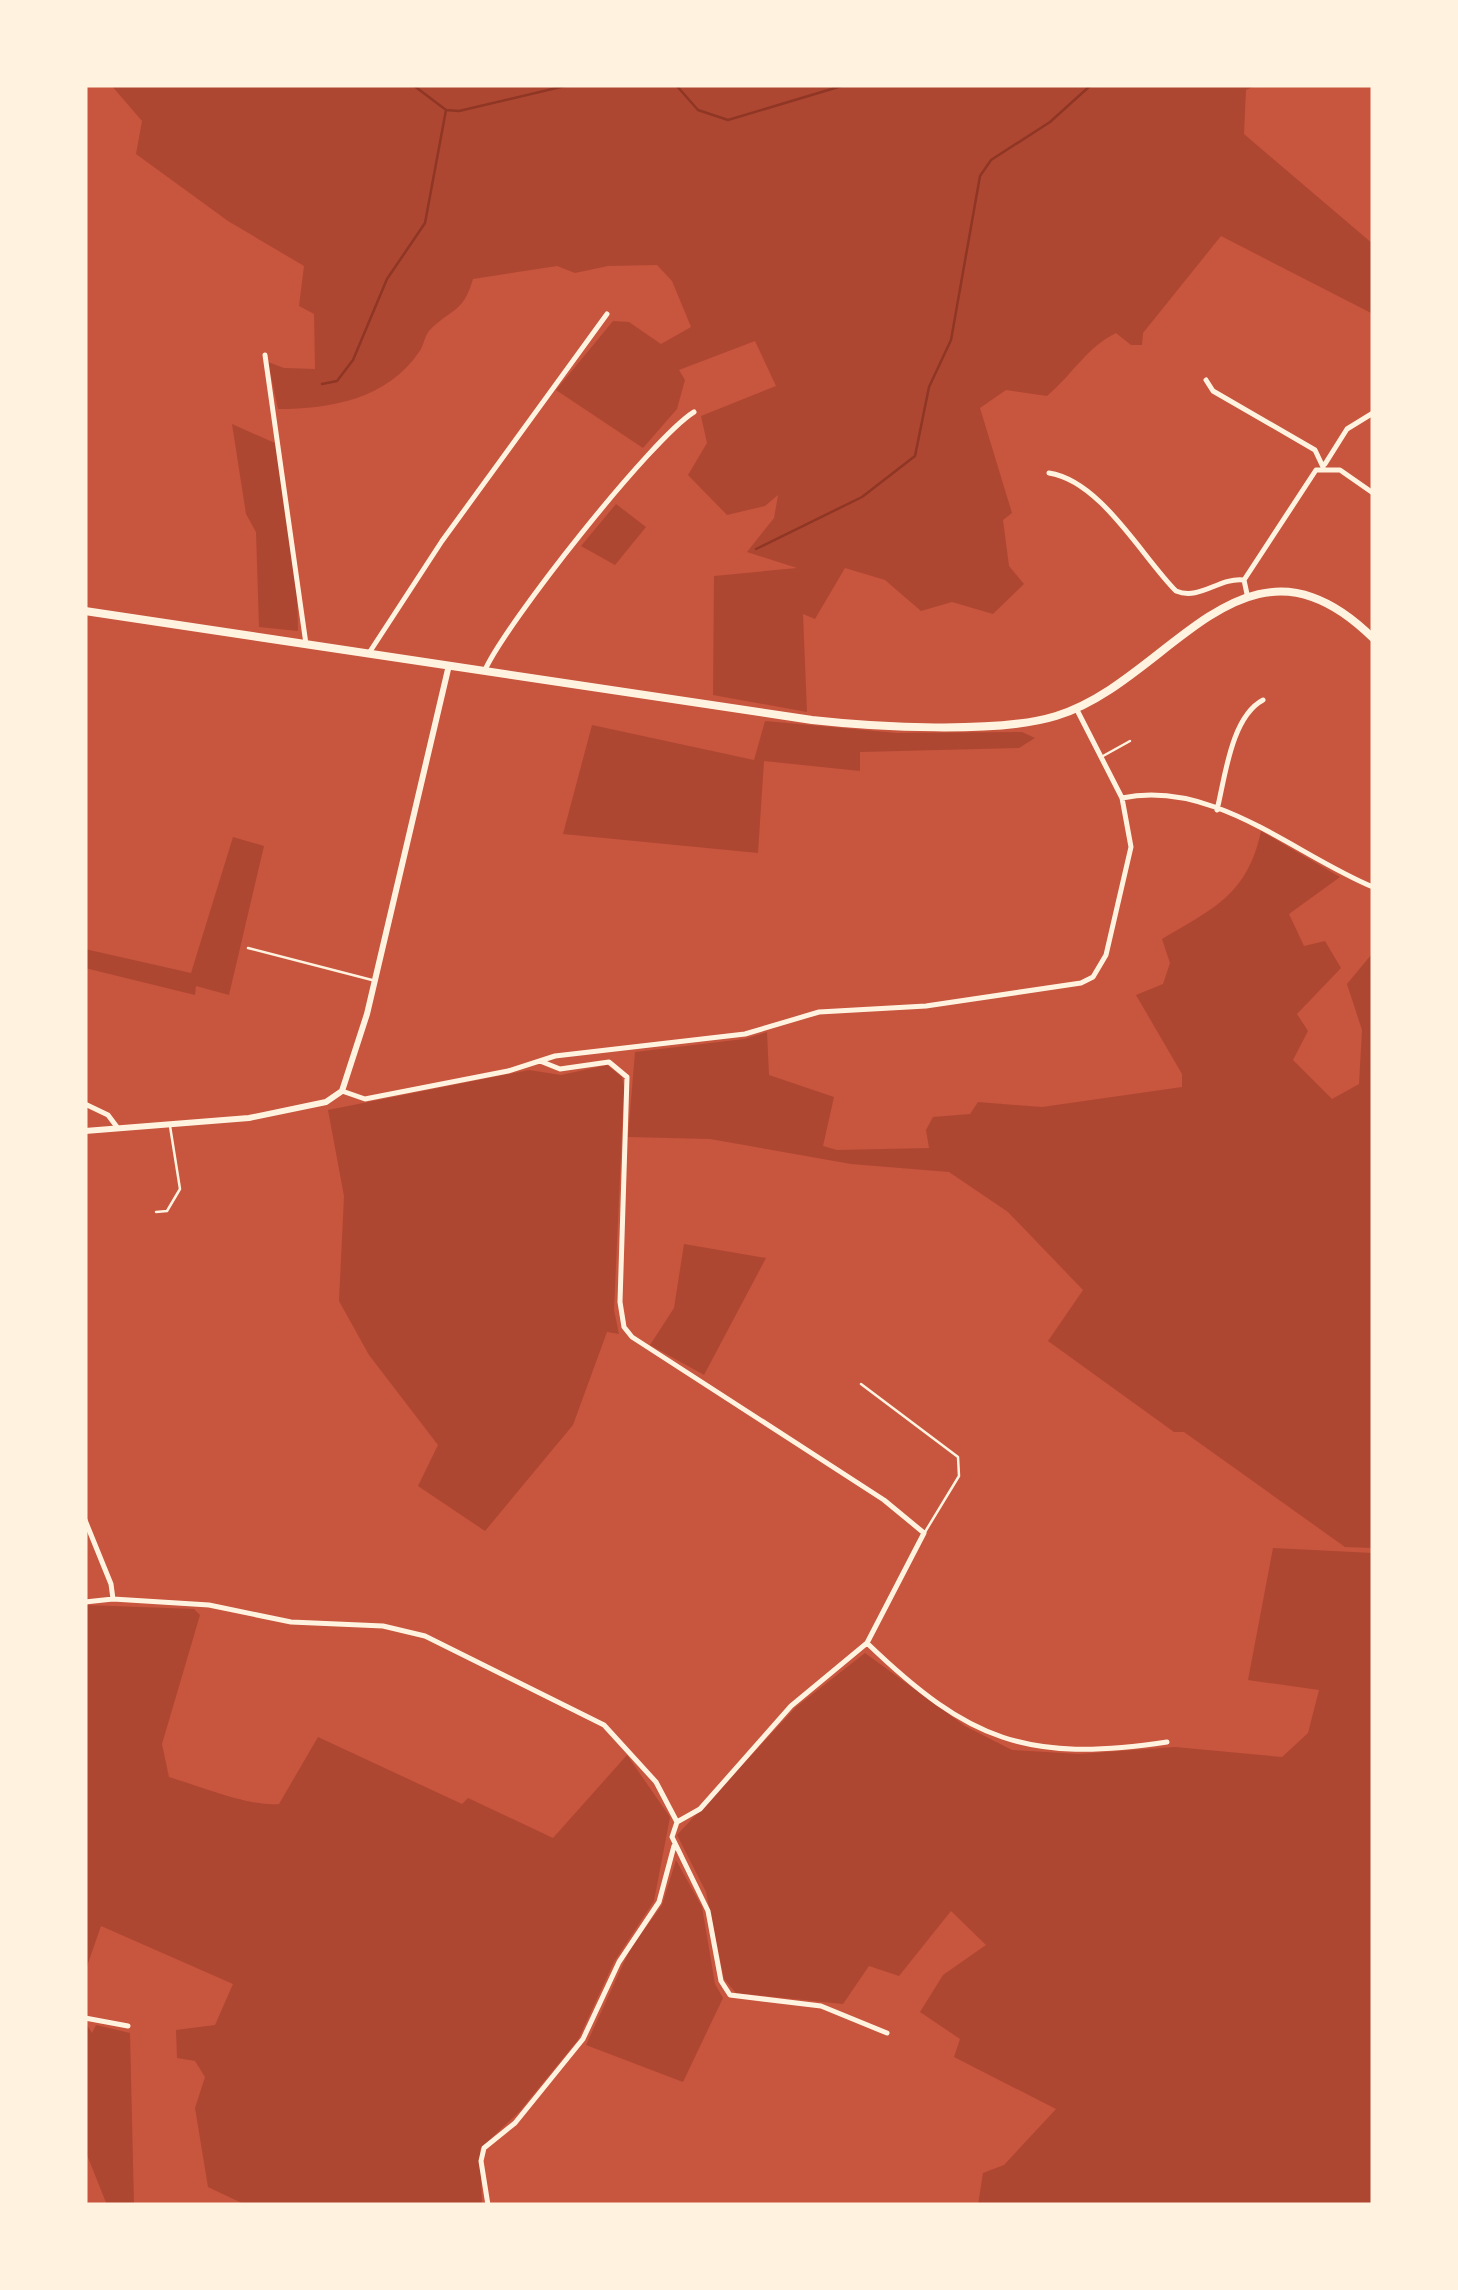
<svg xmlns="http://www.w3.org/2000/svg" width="1458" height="2290" viewBox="0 0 1458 2290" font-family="'Fira Sans',sans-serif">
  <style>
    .green { fill: #ae4732 }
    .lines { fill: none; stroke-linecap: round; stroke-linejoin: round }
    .stream { stroke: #8f3625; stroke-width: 2.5 }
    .service { stroke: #fff3e0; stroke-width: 2.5 }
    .minor { stroke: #fff3e0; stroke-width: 5 }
    .tertiary { stroke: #fff3e0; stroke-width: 6 }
    .primary { stroke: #fff3e0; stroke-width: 8 }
  </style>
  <rect width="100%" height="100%" fill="#c8553d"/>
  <path class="green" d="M111 85H1257L1246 90 1244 134 1373 244V314L1221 236 1143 333 1142 345H1131L1116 333C1086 348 1073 374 1047 396L1006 390 980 408 1012 513 1003 520 1009 566 1024 584 993 614 952 602 921 611 885 580 845 568 815 619 803 614 807 712 713 695 714 576 797 568 747 552 774 518 778 495 765 506 727 515 688 475 707 443 701 416 776 386 755 341 679 370 685 380 677 409 643 448 556 390 613 321 629 322 661 344 691 327 672 281 657 265 608 266 575 273 557 266 473 279C463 314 451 308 429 331 424 337 424 346 419 352 387 399 331 409 278 409L268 362 284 368 315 369 314 314 299 306 304 266 228 221 136 154 142 121Z
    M232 424 277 444 297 593 298 631 259 627 256 532 246 514Z
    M616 504 646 527 615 565 581 546Z
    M765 721 897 733 1022 732 1035 738 1019 748 860 752V771L764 761 758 853 563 834 592 725 754 760Z
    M1261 831 1340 877 1289 914 1304 946 1325 941 1341 968 1297 1014 1308 1031 1293 1060 1332 1099 1359 1084 1362 1030 1347 984 1371 955 1373 957V1548L1345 1547 1184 1432H1174L1048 1341 1083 1290 1008 1212 949 1172 851 1164 710 1139 628 1137 635 1052 744 1039 767 1032 769 1075 834 1097 823 1146 837 1150 929 1148 926 1130 933 1117 970 1114 978 1102 1042 1107 1182 1087V1074L1136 995 1163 984 1170 963 1162 939C1213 909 1248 894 1261 831Z
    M233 837 264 846 229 995 196 986 195 995 85 968V949L191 973Z
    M607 1065 622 1077 624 1087 614 1310 619 1334 607 1332 573 1425 485 1531 418 1486 438 1445 369 1355 339 1301 344 1196 328 1110 529 1070 561 1075Z
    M684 1244 766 1258 704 1375 650 1345 674 1308Z
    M1273 1548 1373 1553V2205H978L983 2173 1004 2165 1056 2109 954 2057 960 2039 920 2012 943 1975 986 1945 951 1911 899 1976 869 1966 843 2004 736 1993 724 1979 706 1892 677 1835 796 1707 865 1653 965 1726 1012 1750 1079 1754 1175 1747 1282 1757 1308 1733 1319 1690 1248 1680Z
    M85 1605 194 1609 200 1615 162 1744 169 1777C199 1786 250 1807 279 1804L318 1737 462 1804 468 1798 553 1838 627 1755 670 1817 654 1901 614 1962 578 2040 520 2111 480 2149 482 2205H246L208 2187 195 2108 205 2077 195 2061 177 2058 176 2030 215 2025 233 1984 101 1926 85 1972Z
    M676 1860 702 1907 715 1984 723 1998 683 2082 586 2045 630 1949 662 1905Z
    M85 2022 92 2033 96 2025 130 2033 134 2205H107L85 2150Z"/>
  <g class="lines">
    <path class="stream" d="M413 85 446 110 459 111 569 85
      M676 85 698 110 728 120 845 85
      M322 384 337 381 353 360 387 279 425 223 446 110
      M756 549 862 497 915 456 929 387 951 340 980 176 991 160 1050 122 1091 85"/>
    <path class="service" d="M1103 756 1130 741
      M248 948 372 980
      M156 1212 167 1211 180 1189 170 1126
      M861 1384 958 1457 959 1476 925 1532"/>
    <path class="minor" d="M265 355 306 644
      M1206 380 1213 391 1315 450 1323 467
      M1325 464 1347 429 1373 413
      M1049 473C1101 481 1142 557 1176 591 1200 601 1219 577 1244 580
      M1247 594 1244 580 1316 470H1340L1373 493
      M369 653 442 541 607 314
      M485 670C506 623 652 438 694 412
      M1122 798C1214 779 1295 855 1373 887
      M1217 810C1225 778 1231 717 1263 700
      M540 1061 560 1069 609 1062 627 1077 620 1302 624 1327 632 1337 884 1500 924 1533 867 1643 791 1706 700 1809 677 1822 672 1837 708 1911 721 1981 730 1995 821 2006 887 2033
      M342 1091 365 1099 508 1071 555 1056 745 1034 819 1012 926 1006 1081 983 1093 977 1106 955 1131 847 1122 798 1076 708
      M85 1104 108 1115 117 1127
      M85 1520 111 1584 113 1599
      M85 1602 113 1599 209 1605 291 1622 383 1626 425 1636 604 1725 656 1782 677 1822
      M868 1644C969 1741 1027 1763 1167 1742
      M85 2018 128 2026
      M488 2205 481 2161 484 2148 515 2123 583 2039 619 1962 659 1902 674 1846"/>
    <path class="tertiary" d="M85 1131 249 1118 326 1102 342 1091 367 1014 449 665"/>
    <path class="primary" d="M85 611 812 720C874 727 998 734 1056 716 1171 681 1244 511 1373 638"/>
  </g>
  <rect width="1458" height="2290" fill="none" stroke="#fff3e0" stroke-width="175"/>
</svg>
